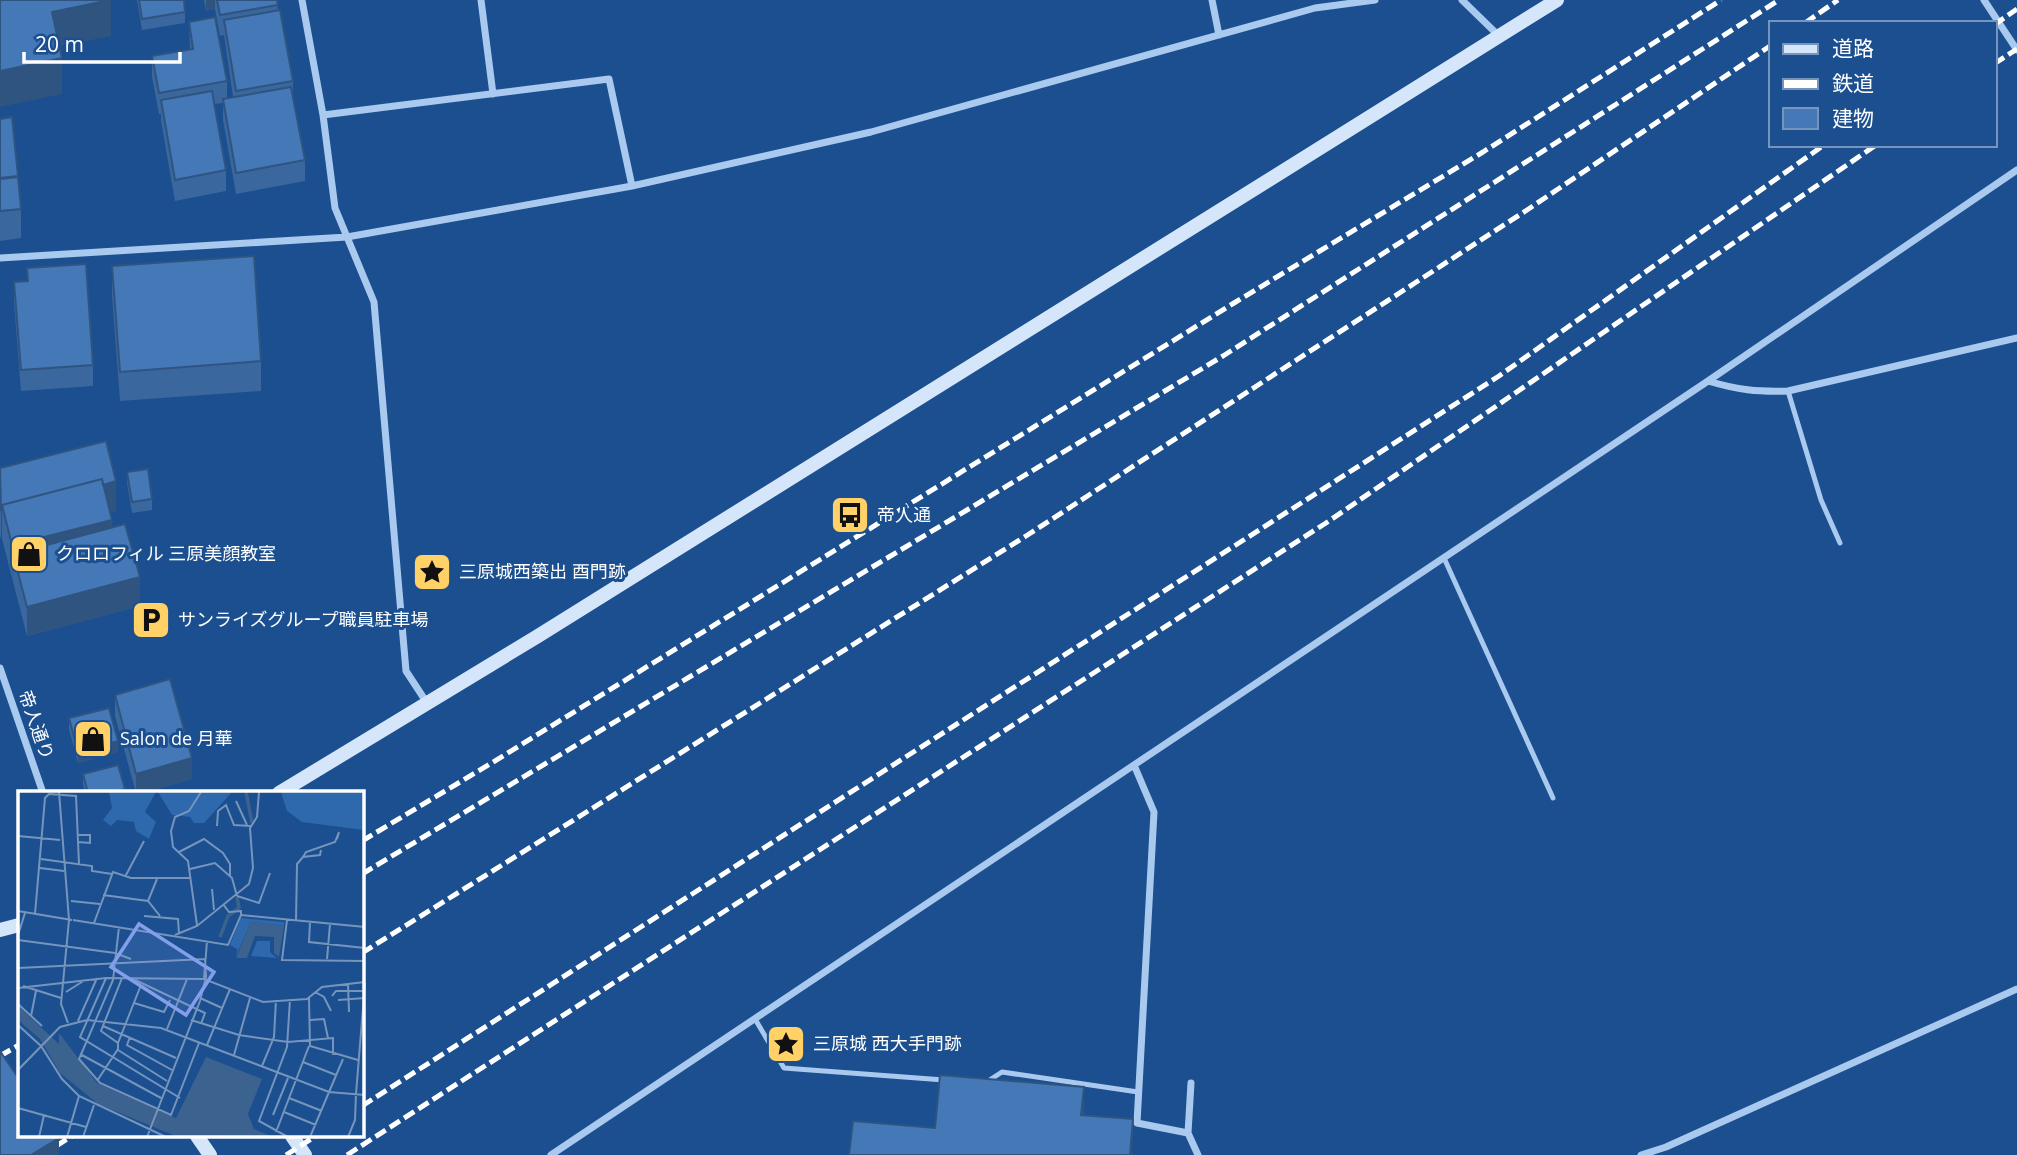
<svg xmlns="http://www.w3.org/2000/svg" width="2017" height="1155" viewBox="0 0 2017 1155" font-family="'Open Sans','Noto Sans JP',sans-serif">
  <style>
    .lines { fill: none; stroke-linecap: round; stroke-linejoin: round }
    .lane { stroke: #a9c9ee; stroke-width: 5 }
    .street { stroke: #a9c9ee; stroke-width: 7 }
    .secondary { stroke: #d6e6fa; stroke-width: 14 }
    .rail { stroke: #fff; stroke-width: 5; stroke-dasharray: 12 5; stroke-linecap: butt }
    .wall { fill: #3a679d }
    .shaded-wall { fill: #305480 }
    .building { fill: #4478b7; stroke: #305480; stroke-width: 2 }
    .labels { text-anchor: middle; stroke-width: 6; stroke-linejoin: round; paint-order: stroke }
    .poi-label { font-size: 18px; fill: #fff; stroke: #1b4f8f; text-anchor: start }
    .street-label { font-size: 18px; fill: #fff; stroke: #1b4f8f }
    .inset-river { fill: none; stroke: #3c6290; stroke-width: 3.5 }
    .inset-road { fill: none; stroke: #7695bc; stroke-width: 2 }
    .view { fill: #839eea; fill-opacity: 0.15; stroke: #839eea; stroke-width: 3.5 }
    .inset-edge { fill: none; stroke: #fff; stroke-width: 3.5 }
  </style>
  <rect width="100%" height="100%" fill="#1b4f8f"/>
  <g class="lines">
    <path class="lane" d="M1788 391 1821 500 1840 543
      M1444 558 1553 798
      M755 1019 784 1068 944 1080
      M985 1083 1002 1072 1138 1092"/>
    <path class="street" d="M302 0 323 115 335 208 374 302 406 671 427 703
      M481 0 493 94
      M1212 0 1219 35
      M1462 0 1499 36
      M1984 0 2017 50
      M323 115 609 79 632 186
      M0 258 347 237 632 186 871 132 1315 8 1375 0
      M1708 381C1738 390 1757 392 1788 391L2017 338
      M0 668 43 793
      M1134 765 1154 812 1137 1123 1188 1133
      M1191 1083 1188 1133 1198 1155
      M551 1155 1708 381 2017 170
      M1641 1155 1666 1147 2017 989"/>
    <path class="secondary" d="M279 793 538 636 1557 0
      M0 930 19 925
      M197 1136 210 1155
      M292 1136 305 1155"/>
    <path class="rail" d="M1805 23 1838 0
      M1994 25 2017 9
      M1994 64 2017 49
      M362 841 490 764 1234 303 1483 152 1721 0
      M362 874 1223 356 1779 0
      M362 953 1026 536 1527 210 1770 46
      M0 1056 19 1045
      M362 1106 1499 376 1824 145
      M42 1155 72 1136
      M286 1155 316 1136
      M347 1155 1329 521 1876 145"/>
  </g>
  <path class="wall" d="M137 0H184L185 12V23L142 30Z
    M204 0H277L278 11 293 81V96L305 160V181L236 194 223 120V103L214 104 226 170V191L175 201 161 121V114H159L152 77V56L190 50 189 22 227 81V98L233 97 224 35 220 36 215 9 206 11Z
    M0 119 21 209V238L0 241Z
    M112 266 261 361V391L120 401 112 296Z
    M27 268 93 365V386L21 391 14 303V282L27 281Z
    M0 468 116 511 110 512 112 528 140 606 27 636 2 539H1L0 536Z
    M127 472 152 499V510L132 513 127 483Z
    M115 695 192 779 143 793H136L115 716Z
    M69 718 118 752 78 763 69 729Z
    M83 774 125 793H85L83 785Z"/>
  <path class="shaded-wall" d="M111 0V36L52 48V12Z
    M206 0H215V9L206 11Z
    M62 58V94L0 107V71Z
    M116 481V511L10 537 3 510Z
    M1 510H2V539H1Z
    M112 520V556L13 554 12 581V545Z
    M140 577V606L27 636V607Z
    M118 741V752L78 763V752Z
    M192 758V779L143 793H136V774Z
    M125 789V793H112Z
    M1084 1087V1116L1081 1115Z
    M1133 1119 1132 1155H1130Z
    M59 1138V1155H31Z"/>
  <path class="building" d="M0 0H110L52 12 62 58 0 71Z
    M139 0H184L185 12 142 19Z
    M217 0H277L278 5 220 15Z
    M280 10 293 81 236 91 224 20Z
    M215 17 227 81 159 93 152 56 193 49 189 22Z
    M291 87 305 160 236 173 223 99Z
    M212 91 226 170 175 180 161 100Z
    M12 117 18 176 0 178V119Z
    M18 177 21 209 0 211V179Z
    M254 256 261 361 120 372 112 266Z
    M86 264 93 365 21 370 14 282 28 281 27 268Z
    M106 441 116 481 103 485 102 479 2 505V510H1L0 468Z
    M148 469 152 499 132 502 127 472Z
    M102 479 112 520 12 545 2 505Z
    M125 524 140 577 27 607 13 554Z
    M170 679 192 758 136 774 115 695Z
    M109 708 118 741 78 752 69 718Z
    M118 765 125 789 112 793H88L83 774Z
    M0 1051 19 1079V1136H58L59 1138 31 1155H0Z
    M940 1075 1084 1087 1081 1115 1133 1119 1130 1155H849L853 1121 935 1128Z"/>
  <defs>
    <g id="bus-square" transform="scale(2.0125)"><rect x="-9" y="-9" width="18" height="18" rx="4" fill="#ffd166" stroke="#1b4f8f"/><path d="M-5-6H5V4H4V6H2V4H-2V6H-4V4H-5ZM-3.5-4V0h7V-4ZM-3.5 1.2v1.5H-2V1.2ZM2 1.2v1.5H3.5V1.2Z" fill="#111"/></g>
    <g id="shop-square" transform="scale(2.0125)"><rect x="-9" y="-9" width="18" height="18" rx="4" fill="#ffd166" stroke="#1b4f8f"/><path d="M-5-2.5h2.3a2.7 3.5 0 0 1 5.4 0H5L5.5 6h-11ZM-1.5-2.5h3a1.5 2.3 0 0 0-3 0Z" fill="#111"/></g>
    <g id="sight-square" transform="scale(2.0125)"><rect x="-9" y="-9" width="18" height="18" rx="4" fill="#ffd166" stroke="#1b4f8f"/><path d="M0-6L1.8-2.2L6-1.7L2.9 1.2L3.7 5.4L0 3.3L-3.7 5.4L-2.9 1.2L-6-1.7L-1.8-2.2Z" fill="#111"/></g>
    <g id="parking-square" transform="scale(2.0125)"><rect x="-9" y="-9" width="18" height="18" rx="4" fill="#ffd166" stroke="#1b4f8f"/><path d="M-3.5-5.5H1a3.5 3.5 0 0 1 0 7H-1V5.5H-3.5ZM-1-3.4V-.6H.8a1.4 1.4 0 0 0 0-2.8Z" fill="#111"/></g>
  </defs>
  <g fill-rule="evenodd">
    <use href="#bus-square" x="850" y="515"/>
    <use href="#shop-square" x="29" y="554"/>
    <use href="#sight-square" x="432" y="572"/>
    <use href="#parking-square" x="151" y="620"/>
    <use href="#shop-square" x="93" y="739"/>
    <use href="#sight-square" x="786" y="1044"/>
  </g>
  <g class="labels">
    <g class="poi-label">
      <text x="877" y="521">帝人通</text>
      <text x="56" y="560">クロロフィル 三原美顔教室</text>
      <text x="459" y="578">三原城西築出 酉門跡</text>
      <text x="178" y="626">サンライズグループ職員駐車場</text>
      <text x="120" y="745">Salon de 月華</text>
      <text x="813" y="1050">三原城 西大手門跡</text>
    </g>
    <g class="street-label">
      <text transform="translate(36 725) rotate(71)" y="6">帝人通り</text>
    </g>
  </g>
  <g transform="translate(18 791)">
    <rect width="346" height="346" fill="#1b4f8f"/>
    <path d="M91 1H138L127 21 138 31 131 48 118 40 116 31 99 29 93 35 85 29 94 17ZM140 1H214L186 32H176L172 26 154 24ZM263 1H346V39L284 31 269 20ZM223 127 266 131V135L233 131 218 165 219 158 212 154ZM239 150H252V161L259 167 233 165Z" fill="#2e69ad"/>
    <path d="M233 131 266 135 261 166 256 162V146L237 145 229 167H218ZM0 215 41 253V242L79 292 158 327 188 266 244 288 230 323 236 338 255 346H160L80 313 42 282 22 248 0 229Z" fill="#3c6290"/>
    <path class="inset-river" d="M228 1 234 32M202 146 210 125 221 117 219 106M213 302 210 327 232 346M211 306 205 327 218 346M213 306 216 331 236 346"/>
    <path class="inset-road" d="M41 1 51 129 43 213 50 232M218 10 229 34M199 35 200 20 208 14 216 34 233 35M60 44H72V52L60 51M0 45 42 49M161 61 186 48 205 62 212 73V85M285 66 288 61 317 51 321 41 319 48M23 68 74 75V80L94 83M22 77 46 80M172 78 197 72 214 87 219 105M107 86 126 50M194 98 196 119M85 104 130 110 142 125M219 105 241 112 252 82M53 110 82 113M130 110 139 88M205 113 211 121 223 120V124M0 120 54 129M17 123 27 7 31 3 58 5 61 73M126 125 160 128 161 143M55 129 210 154 223 124 347 136M269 129 264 169 347 170M278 130 279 73 285 66 302 64 303 59M292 131 291 151 347 157M76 132 95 81 113 87H173M179 134 170 70 155 56 153 40 157 26 171 20 183 1M101 136 95 189 61 268 82 292 153 324 181 252M0 144 7 122M157 144 179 135 231 93 235 77 232 37 239 26 241 1M0 149 97 162 113 168M309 168 312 133M0 177 187 168M88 187 62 246 162 307M113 187 187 222 183 233M186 188 189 150M330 193 331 221M5 195 43 207M0 197 88 187 186 188 245 211 289 208 304 196 347 191M48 201 67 189M297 201 306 206 313 220M314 205 318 200H345M182 207 204 217M291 207 292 255 340 269M320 209 347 207M116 212 146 221 152 209M0 213 24 235M13 225 18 200M173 229 221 244 270 251 315 247V264M292 229 306 228 310 247M60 230 79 187M0 234 23 255 44 288 61 305 148 346M85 235 158 267M149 238 169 188M112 246 109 254 154 279M100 252 123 194M189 254 212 198M100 259 149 290M62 263 143 307M216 264 232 207M285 271 318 284M244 275 256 246 258 209M0 279 42 236 69 229 143 237 311 301 347 304M79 290 100 258V252L83 240 104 187M338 303 347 192M271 307 304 320M0 317 68 336M266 321 298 334M255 324 270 287M258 341 291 255M21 346 26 324M49 346 61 305M65 346 76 314M129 346 182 210 188 186 187 168M270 346 241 330 269 256 272 208M292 346 325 268M330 346 337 329 338 303"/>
    <path class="view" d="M121 133 196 181 168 224 93 176Z"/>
    <rect width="346" height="346" class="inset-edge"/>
  </g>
  <rect x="1769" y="21" width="228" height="126" fill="#1b4f8f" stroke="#7695bc" stroke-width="2"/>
  <rect x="1783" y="44" width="35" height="10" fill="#d6e6fa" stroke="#7695bc" stroke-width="2"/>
  <text x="1832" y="56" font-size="21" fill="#ffffff">道路</text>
  <rect x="1783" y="79" width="35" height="10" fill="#ffffff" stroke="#7695bc" stroke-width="2"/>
  <text x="1832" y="91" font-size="21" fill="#ffffff">鉄道</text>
  <rect x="1783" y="108" width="35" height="21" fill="#4478b7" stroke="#7695bc" stroke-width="2"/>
  <text x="1832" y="126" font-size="21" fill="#ffffff">建物</text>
  <path d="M24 52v10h156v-10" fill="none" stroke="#ffffff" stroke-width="3.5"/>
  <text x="35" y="52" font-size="21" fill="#ffffff" stroke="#1b4f8f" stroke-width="5" paint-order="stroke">20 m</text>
</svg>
